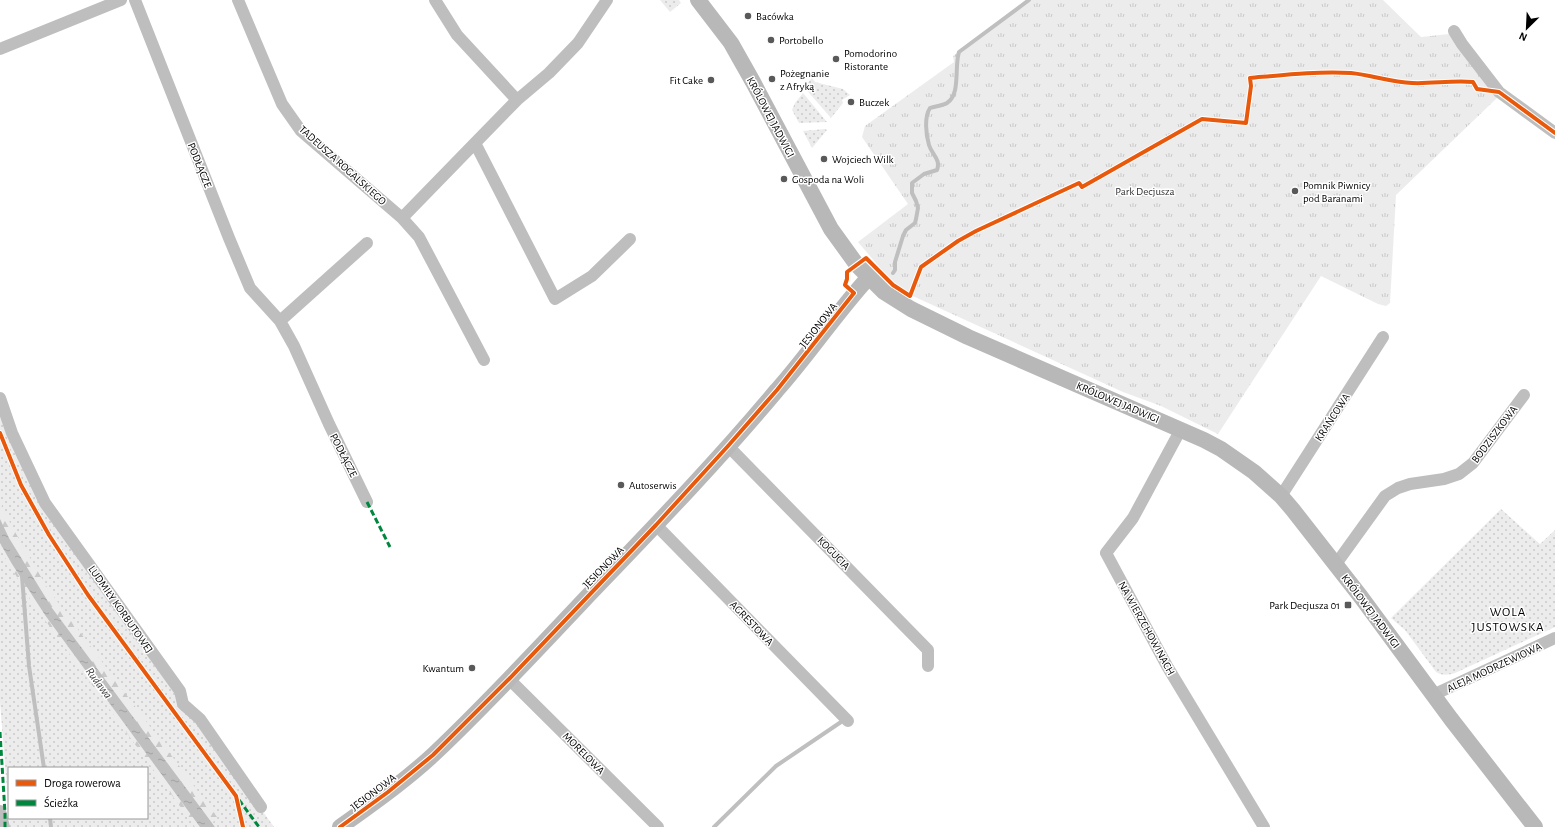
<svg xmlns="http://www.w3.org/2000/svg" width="1555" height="827" viewBox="0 0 1555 827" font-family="'Alegreya Sans',sans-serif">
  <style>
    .grass { fill: url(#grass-dots) }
    .forest { fill: url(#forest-firs) }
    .park { fill: url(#park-tufts) }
    .water { fill: url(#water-ripples) }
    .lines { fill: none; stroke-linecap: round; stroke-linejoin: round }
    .stream { stroke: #bfbfbf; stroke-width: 4 }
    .street { stroke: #bebebe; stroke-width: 12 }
    .secondary { stroke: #b8b8b8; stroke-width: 16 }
    .quiet { stroke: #00873e; stroke-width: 3; stroke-dasharray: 6 3; stroke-linecap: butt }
    .cycleway-casing { stroke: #fff; stroke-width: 6 }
    .cycleway { stroke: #e8590c; stroke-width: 4 }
    .poi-dot { fill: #595959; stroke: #fff; stroke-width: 1.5 }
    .labels { text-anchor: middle; stroke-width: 3; stroke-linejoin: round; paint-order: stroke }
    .poi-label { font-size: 11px; fill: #000; stroke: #fff; text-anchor: start }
    .street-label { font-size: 11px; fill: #000; stroke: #fff }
    .park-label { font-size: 11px; fill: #333; stroke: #fff }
    .water-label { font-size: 12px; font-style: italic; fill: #444; stroke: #fff }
    .quarter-label { font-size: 13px; letter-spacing: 1px; fill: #000; stroke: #fff }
  </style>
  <defs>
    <pattern id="grass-dots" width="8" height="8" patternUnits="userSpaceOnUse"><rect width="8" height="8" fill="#ececec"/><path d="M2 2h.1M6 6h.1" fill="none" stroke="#c9c9c9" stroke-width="1.8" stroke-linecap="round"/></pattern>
    <pattern id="forest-firs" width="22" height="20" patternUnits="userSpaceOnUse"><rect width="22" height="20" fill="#ececec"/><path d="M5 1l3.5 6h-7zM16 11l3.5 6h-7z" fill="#c9c9c9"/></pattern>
    <pattern id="park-tufts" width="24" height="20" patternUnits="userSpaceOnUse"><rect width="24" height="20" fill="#ececec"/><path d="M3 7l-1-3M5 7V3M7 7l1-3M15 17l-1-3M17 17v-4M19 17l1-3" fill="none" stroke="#c9c9c9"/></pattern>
    <pattern id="water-ripples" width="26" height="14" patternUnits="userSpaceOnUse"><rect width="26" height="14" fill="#bfbfbf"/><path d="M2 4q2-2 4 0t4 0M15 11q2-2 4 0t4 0" fill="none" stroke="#a2a2a2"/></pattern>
  </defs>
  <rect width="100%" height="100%" fill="#fff"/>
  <path class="grass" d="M660 0H679L681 3 670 12Z
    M812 78 815 82 843 89 850 95 842 100 843 103 831 118 804 87Z
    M803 93 827 122 799 123 792 110 795 103Z
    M825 129 827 130 812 148 803 131Z
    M0 406 42 505 274 827H215L52 608 0 519Z
    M1501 509 1540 544 1555 530V627L1455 673C1448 675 1443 676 1436 672L1405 630 1391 618Z
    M0 543 200 827H10L9 818H147V768H9V815L0 702Z"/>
  <path class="forest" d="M0 501 11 525 48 589 217 817C213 825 203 827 195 827L32 602 0 549Z"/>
  <path class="park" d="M1029 0H1383L1421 37 1449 34 1499 96 1396 195 1390 303 1386 306 1378 304 1321 276 1218 434 1161 406 1123 392 904 292 881 269 858 242 908 204 862 137 865 126 954 62 953 56Z"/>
  <path class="water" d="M0 519 9 538 52 608 215 827H200L45 615 12 564 0 543Z"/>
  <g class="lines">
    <path class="stream" d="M893 273 895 270V262L903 236 906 230 915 223 916 219 918 208 916 201 912 193V183L924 174 937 170C941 159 932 155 929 145 926 135 924 117 930 108 935 106 942 106 947 103 961 94 954 67 959 52L1029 0
      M22 576 29 666 44 768
      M50 818 51 827
      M714 827 776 766 841 722"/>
    <path class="street" d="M135 0 229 238 250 288 280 321 294 346 329 424 367 502
      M238 0 282 104 301 131 402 218 419 237 484 360
      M435 0 457 35 517 100
      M607 0 578 43 549 73 517 100 475 143 555 299 592 276 630 239
      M1454 31 1462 44 1499 92 1555 133
      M0 49 121 0
      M402 218 475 143
      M280 321 367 243
      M0 398 12 433 45 503 180 691 183 704 200 719 261 807
      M1181 429 1133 518 1106 553 1167 666 1264 827
      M728 446 928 650V666
      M1281 496 1383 337
      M656 525 848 721
      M1336 564 1385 496 1398 488 1410 484 1444 479 1459 474 1473 463 1524 395
      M509 679 658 827
      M1433 695 1555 638
      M0 811 4 827"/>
    <path class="secondary" d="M698 0 731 43 753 82 831 229 857 265 884 292 911 309 968 337 1204 440 1221 449 1254 472 1281 496 1293 510 1361 597 1451 719 1535 827
      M340 827C372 804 405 781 434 754 486 705 535 652 584 600 650 531 716 463 777 390 809 354 836 313 869 277"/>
    <path class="quiet" d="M367 502 390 547
      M0 732 5 813V827
      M239 800 259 827"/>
    <g class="cycleway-casing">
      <path id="cycleway" d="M0 433 21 485 49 535 88 595 236 796 243 827
        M340 827 388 792 433 755 509 679 656 525 728 446 777 390 854 293 845 285 847 279V272L866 258 893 285 910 296 921 267 958 241 976 231 1079 183 1082 187 1202 119 1246 123 1251 86 1250 78C1283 75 1318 71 1351 73 1371 75 1391 82 1412 83 1432 84 1452 80 1473 82L1477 89 1499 92 1555 133"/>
    </g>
    <use href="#cycleway" class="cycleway"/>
  </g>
  <g class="poi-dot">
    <circle cx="748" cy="16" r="4"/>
    <circle cx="771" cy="40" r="4"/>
    <circle cx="836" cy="59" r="4"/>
    <circle cx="772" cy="79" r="4"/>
    <circle cx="711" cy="80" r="4"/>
    <circle cx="851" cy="102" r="4"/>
    <circle cx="824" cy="159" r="4"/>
    <circle cx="784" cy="179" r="4"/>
    <circle cx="1295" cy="191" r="4"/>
    <circle cx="621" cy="485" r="4"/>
    <rect x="1344" y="601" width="8" height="8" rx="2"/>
    <circle cx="472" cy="668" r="4"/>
  </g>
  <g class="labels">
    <g class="poi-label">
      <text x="756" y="20">Bacówka</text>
      <text x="779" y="44">Portobello</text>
      <text x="844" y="57">Pomodorino<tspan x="844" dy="13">Ristorante</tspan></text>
      <text x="780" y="77">Pożegnanie<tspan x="780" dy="13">z Afryką</tspan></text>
      <text x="703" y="84" text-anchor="end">Fit Cake</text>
      <text x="859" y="106">Buczek</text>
      <text x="832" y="163">Wojciech Wilk</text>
      <text x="792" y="183">Gospoda na Woli</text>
      <text x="1303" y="189">Pomnik Piwnicy<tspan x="1303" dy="13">pod Baranami</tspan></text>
      <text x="629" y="489">Autoserwis</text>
      <text x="1340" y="609" text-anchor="end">Park Decjusza 01</text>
      <text x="464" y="672" text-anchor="end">Kwantum</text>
    </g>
    <g class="street-label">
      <text transform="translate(771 117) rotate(62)" y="4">KRÓLOWEJ JADWIGI</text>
      <text transform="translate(200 165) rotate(68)" y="4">PODŁĄCZE</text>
      <text transform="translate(343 165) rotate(42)" y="4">TADEUSZA ROGALSKIEGO</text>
      <text transform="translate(818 325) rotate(-52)" y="4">JESIONOWA</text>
      <text transform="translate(1118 402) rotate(23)" y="4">KRÓLOWEJ JADWIGI</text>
      <text transform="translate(1332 417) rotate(-57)" y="4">KRAŃCOWA</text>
      <text transform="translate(1494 434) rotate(-53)" y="4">BODZISZKOWA</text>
      <text transform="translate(344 455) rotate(63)" y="4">PODŁĄCZE</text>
      <text transform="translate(834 553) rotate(46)" y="4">KOGUCIA</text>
      <text transform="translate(603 567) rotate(-46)" y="4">JESIONOWA</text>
      <text transform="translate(121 609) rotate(55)" y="4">LUDMIŁY KORBUTOWEJ</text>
      <text transform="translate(1371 611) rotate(53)" y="4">KRÓLOWEJ JADWIGI</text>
      <text transform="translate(752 623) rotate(46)" y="4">AGRESTOWA</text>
      <text transform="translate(1147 628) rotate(61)" y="4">NA WIERZCHOWINACH</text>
      <text transform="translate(1494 667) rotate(-25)" y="4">ALEJA MODRZEWIOWA</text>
      <text transform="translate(584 753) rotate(45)" y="4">MORELOWA</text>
      <text transform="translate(373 792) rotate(-37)" y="4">JESIONOWA</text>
    </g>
    <g class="park-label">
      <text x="1145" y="195">Park Decjusza</text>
    </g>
    <g class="water-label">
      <text transform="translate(99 683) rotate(53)" y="4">Rudawa</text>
    </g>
    <g class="quarter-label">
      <text x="1508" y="616">WOLA<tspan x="1508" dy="15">JUSTOWSKA</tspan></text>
    </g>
  </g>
  <rect x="8" y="767" width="140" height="52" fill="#ffffff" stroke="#999999"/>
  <rect x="16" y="780" width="20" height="6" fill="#e8590c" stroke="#999999"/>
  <text x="44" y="787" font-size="12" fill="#000000">Droga rowerowa</text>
  <rect x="16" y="800" width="20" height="6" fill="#00873e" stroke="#999999"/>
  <text x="44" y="807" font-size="12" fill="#000000">Ścieżka</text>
  <g transform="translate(1527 28) rotate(204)" stroke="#ffffff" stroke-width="3" paint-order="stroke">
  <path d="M0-3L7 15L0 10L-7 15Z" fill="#000000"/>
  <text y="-6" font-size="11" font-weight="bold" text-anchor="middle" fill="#000000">N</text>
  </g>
</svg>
